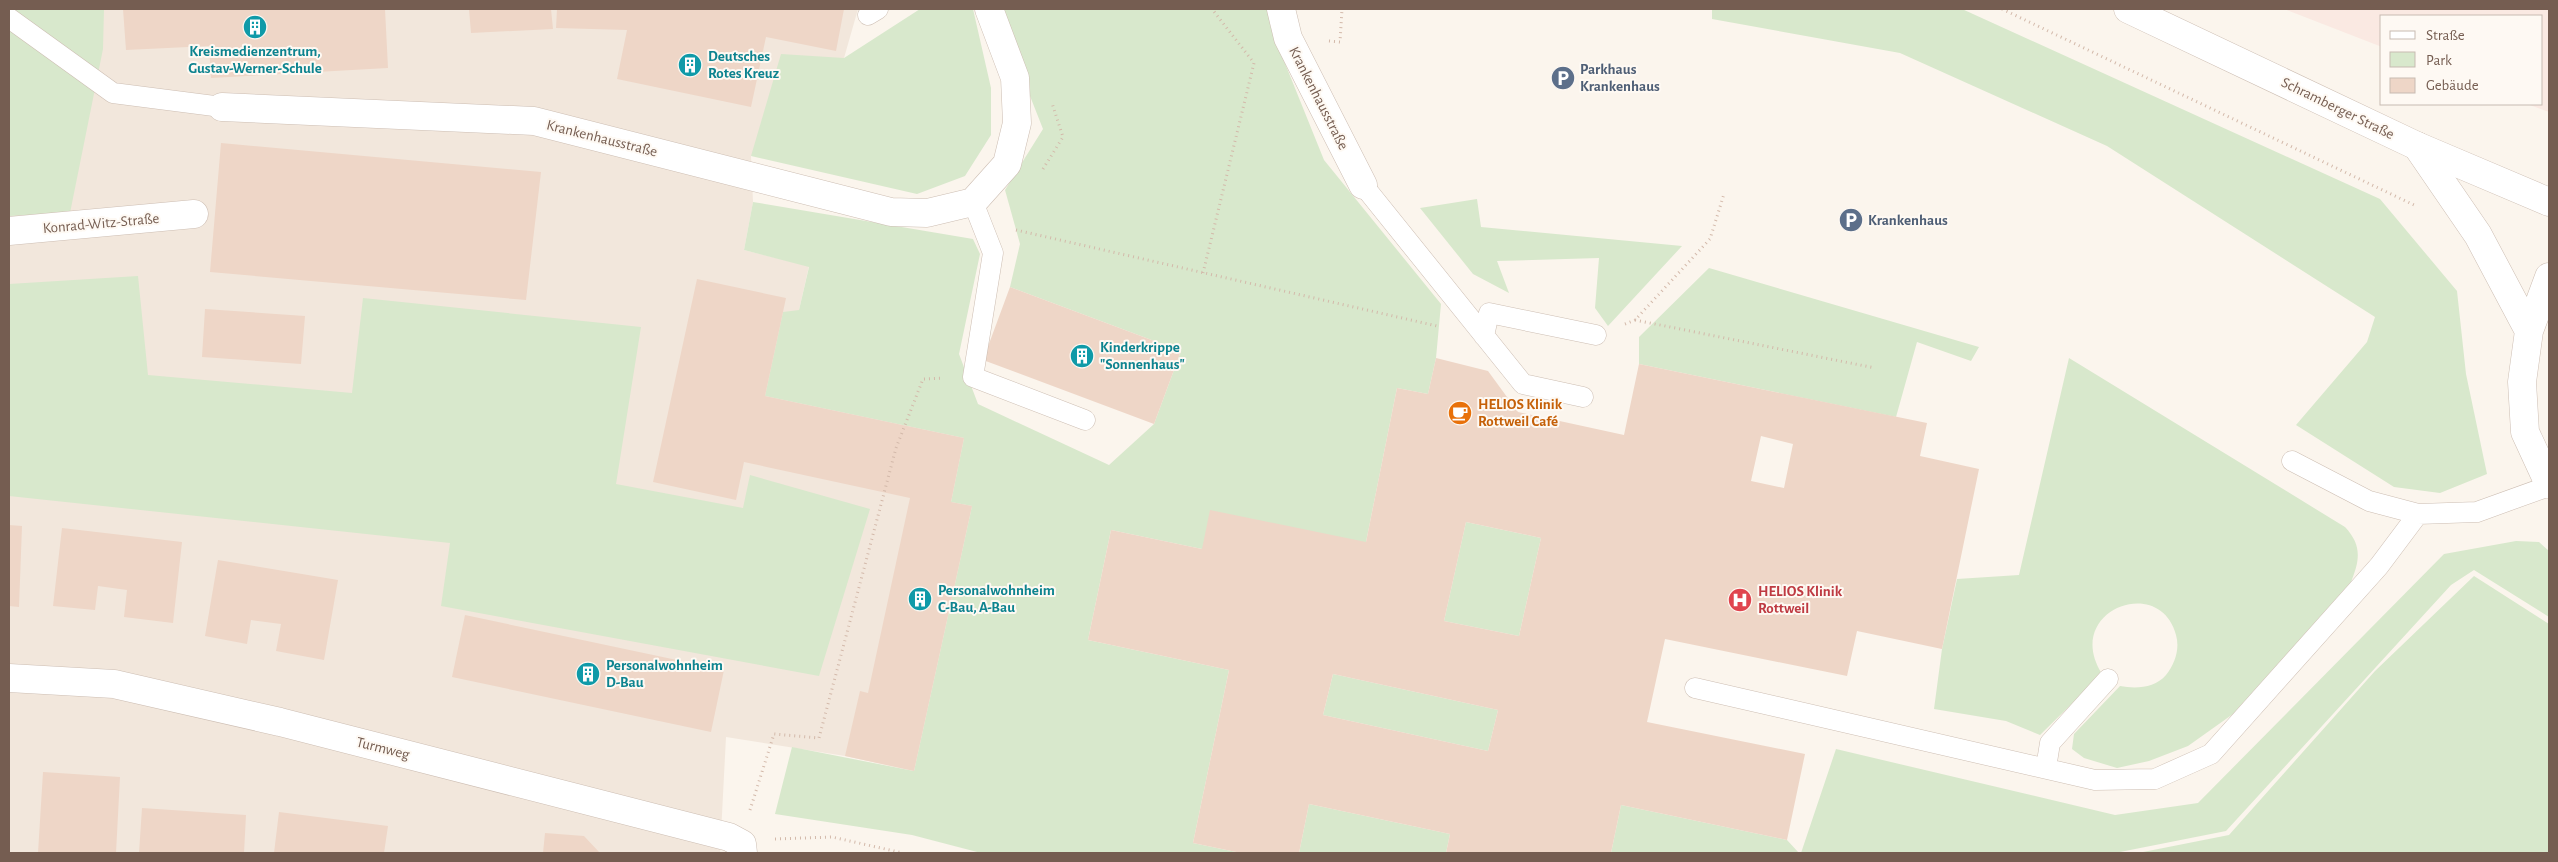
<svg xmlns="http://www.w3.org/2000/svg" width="2558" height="862" viewBox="0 0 2558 862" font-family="'Alegreya Sans',sans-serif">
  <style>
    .residential { fill: #f2e7dc }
    .commercial { fill: #fae9e2 }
    .green { fill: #d8e8cc }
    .building { fill: #eed6c7; fill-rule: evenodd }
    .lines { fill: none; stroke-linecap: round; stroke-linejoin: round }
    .service-casing { stroke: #cdbeb3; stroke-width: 21 }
    .minor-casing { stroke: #cdbeb3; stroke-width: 29 }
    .tertiary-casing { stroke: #cdbeb3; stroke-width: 29 }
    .path { stroke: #d3b9aa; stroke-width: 3; stroke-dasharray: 1 4; stroke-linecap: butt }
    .service { stroke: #fff; stroke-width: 20 }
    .minor { stroke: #fff; stroke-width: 28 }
    .tertiary { stroke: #fff; stroke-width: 28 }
    .labels { text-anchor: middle; stroke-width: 4; stroke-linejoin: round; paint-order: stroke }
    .culture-label { font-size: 15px; font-weight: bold; fill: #0d838f; stroke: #fef9f3; text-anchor: start }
    .service-label { font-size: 15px; font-weight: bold; fill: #4e5e75; stroke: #fef9f3; text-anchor: start }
    .street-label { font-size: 15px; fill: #755d51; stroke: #fef9f3 }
    .food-label { font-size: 15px; font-weight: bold; fill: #c56008; stroke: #fef9f3; text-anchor: start }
    .health-label { font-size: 15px; font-weight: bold; fill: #be3a42; stroke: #fef9f3; text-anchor: start }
  </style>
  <rect width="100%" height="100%" fill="#fbf5ed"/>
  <path class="residential" d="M9 9H858L844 58 751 156 753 202 744 250 809 266 799 310 766 396 964 438 951 502 972 506 914 771 845 756 726 737 720 853H9Z"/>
  <path class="commercial" d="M2284 9H2549V112L2527 104H2542V16H2382V47Z"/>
  <path class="green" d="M9 9H104L103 49 70 213 9 216Z
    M920 9H973L991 88V135L965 176 917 194 751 156 781 54 844 58Z
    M1004 9H1272L1280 51 1324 160 1441 304 1436 358 1428 394 1397 388 1366 542 1202 549 1111 530 1088 640 1229 670 1193 843 1241 853H981L912 835 775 814 792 747 914 771 972 506 951 502 964 438 765 396 783 312 799 310 809 267 744 250 753 202 973 239 980 254 959 354 978 404 1109 465 1154 424 1181 351 1010 287 1020 244 1005 190 1043 129 1002 25Z
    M1712 9H1962L2380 199 2457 291 2466 374 2487 474 2440 493 2394 487 2296 425 2367 342 2375 317 2107 146 1900 53 1712 19Z
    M1477 199 1481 227 1682 246 1608 326 1595 308 1599 258 1497 261 1509 293 1473 274 1420 208Z
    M1709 268 1979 347 1971 361 1917 342 1896 417 1639 364V337Z
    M138 276 148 375 352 393 363 298 641 327 616 484 743 508 750 475 870 509 819 676 441 606 450 543 9 496V284Z
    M2069 358 2345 527C2362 545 2360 560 2351 582L2233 714 2188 746 2149 761 2117 768 2084 758 2072 749 2074 734 2120 686C2136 689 2155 688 2166 675 2175 664 2180 649 2176 635 2160 573 2062 611 2102 674L2040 735 2006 721 1934 709 1942 649 1957 579 2019 575Z
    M1466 522 1541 538 1519 636 1444 621Z
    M2516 541 2539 542 2549 551V617L2474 570 2451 585 2226 831 2115 853H1801L1836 749 2115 815 2198 803 2444 554Z
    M2474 576 2549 624V853H2138L2229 835 2375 671Z
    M1333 674 1498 710 1488 751 1323 715Z
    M1309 804 1450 834 1446 853H1299Z
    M1621 805 1787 840 1799 853H1611Z"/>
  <path class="building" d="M123 9H385L388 68 211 78 209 46 126 50Z
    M469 9H551L553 29 471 33Z
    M557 9H844L836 51 766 37 751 107 617 79 627 30 556 28Z
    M221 143 541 172 526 300 210 272Z
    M697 279 786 298 765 396 964 438 951 502 972 506 914 771 845 756 860 691 868 693 910 498 744 462 736 500 653 482Z
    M1010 287 1181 351 1154 424 983 360Z
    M205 309 305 316 301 364 202 357Z
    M1436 358 1488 371 1518 412 1624 435 1639 364 1927 423 1920 456 1979 469 1942 649 1857 631 1847 676 1665 639 1647 722 1805 754 1787 840 1621 805 1611 853H1446L1450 834 1309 804 1299 853H1241L1193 843 1229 670 1088 640 1111 530 1202 549 1210 510 1366 542 1397 388 1428 394ZM1761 436 1793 444 1784 488 1751 481ZM1466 522 1541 538 1519 636 1444 621ZM1333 674 1498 710 1488 751 1323 715Z
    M9 525 22 526 19 607 9 606Z
    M62 528 182 542 173 623 124 617 127 590 98 586 95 610 53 606Z
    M218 560 338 580 324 660 276 651 281 624 251 620 247 644 205 636Z
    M465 615 724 670 711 732 452 677Z
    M43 772 120 777 116 853H38Z
    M142 808 246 815 244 853H139Z
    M279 812 388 826 384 853H274Z
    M545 833 584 836 600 853H543Z"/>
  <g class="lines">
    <g class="service-casing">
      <path id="service" d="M868 15 878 9
        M9 18 113 93 222 107
        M1363 185 1523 384 1583 397
        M973 202 993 253 973 377 1085 420
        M1484 336 1489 313 1596 335
        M2292 461 2369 501 2418 514 2477 512 2549 486
        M1695 688 2095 780 2155 779 2211 754 2379 566 2418 514
        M2046 768 2050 743 2108 679"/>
    </g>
    <g class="minor-casing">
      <path id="minor" d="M1281 9 1288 38 1363 185
        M222 107 534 121 891 212 927 213 973 202 1007 164 1017 123 1015 78 989 9
        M2417 146 2478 235 2529 331
        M9 231 194 214
        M2549 277 2529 331 2522 382 2525 432 2549 484
        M9 678 114 684 280 722 729 837 742 844 743 853"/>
    </g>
    <g class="tertiary-casing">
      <path id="tertiary" d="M2128 9 2417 146 2549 202"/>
    </g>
    <path class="path" d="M2002 9 2414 205
      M1329 41 1340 42 1342 9
      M1043 169 1063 137 1052 103
      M1016 230 1437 326
      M1203 273 1254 63 1212 9
      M1635 320 1875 368
      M1625 324 1635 320 1710 239 1724 194
      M750 810 774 734 819 738 896 448 923 379 943 378
      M775 839 832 837 903 853"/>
    <use href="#service" class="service"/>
    <use href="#minor" class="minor"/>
    <use href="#tertiary" class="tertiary"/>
  </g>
  <defs>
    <g id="building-disc" transform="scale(1.25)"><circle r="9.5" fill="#0f9aa8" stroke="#fef9f3"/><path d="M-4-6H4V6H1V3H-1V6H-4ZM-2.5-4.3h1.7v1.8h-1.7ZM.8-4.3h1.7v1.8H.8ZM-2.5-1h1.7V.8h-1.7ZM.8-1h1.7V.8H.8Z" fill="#fff"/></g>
    <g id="parking-disc" transform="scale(1.25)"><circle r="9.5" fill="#5c6f8a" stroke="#fef9f3"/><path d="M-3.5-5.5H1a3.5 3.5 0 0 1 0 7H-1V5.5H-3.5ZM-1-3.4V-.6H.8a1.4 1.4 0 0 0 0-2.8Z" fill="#fff"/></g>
    <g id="cafe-disc" transform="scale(1.25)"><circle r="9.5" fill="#e8710a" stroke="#fef9f3"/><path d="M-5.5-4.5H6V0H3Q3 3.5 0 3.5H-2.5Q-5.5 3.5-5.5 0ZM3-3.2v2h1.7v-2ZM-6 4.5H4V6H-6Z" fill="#fff"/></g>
    <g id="hospital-disc" transform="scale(1.25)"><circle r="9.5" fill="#e0444e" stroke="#fef9f3"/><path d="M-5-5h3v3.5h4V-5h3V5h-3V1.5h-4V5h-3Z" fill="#fff"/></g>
  </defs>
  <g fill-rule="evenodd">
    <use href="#building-disc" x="255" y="27"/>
    <use href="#building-disc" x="690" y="65"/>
    <use href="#parking-disc" x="1563" y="78"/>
    <use href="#parking-disc" x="1851" y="220"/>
    <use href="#building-disc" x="1082" y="356"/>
    <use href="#cafe-disc" x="1460" y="413"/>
    <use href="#building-disc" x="920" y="599"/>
    <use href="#hospital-disc" x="1740" y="600"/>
    <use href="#building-disc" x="588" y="674"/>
  </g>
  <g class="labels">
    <g class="culture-label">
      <text x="255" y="56" text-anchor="middle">Kreismedienzentrum,<tspan x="255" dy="17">Gustav-Werner-Schule</tspan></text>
      <text x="708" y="61">Deutsches<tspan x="708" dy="17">Rotes Kreuz</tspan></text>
      <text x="1100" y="352">Kinderkrippe<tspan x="1100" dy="17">"Sonnenhaus"</tspan></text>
      <text x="938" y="595">Personalwohnheim<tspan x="938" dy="17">C-Bau, A-Bau</tspan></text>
      <text x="606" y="670">Personalwohnheim<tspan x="606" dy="17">D-Bau</tspan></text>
    </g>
    <g class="service-label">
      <text x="1580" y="74">Parkhaus<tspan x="1580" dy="17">Krankenhaus</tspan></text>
      <text x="1868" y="225">Krankenhaus</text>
    </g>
    <g class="street-label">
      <text transform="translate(1319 98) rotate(63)" y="5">Krankenhausstraße</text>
      <text transform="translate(2338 108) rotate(26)" y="5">Schramberger Straße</text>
      <text transform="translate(602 138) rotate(14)" y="5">Krankenhausstraße</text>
      <text transform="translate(101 223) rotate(-5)" y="5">Konrad-Witz-Straße</text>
      <text transform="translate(383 748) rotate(14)" y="5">Turmweg</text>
    </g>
    <g class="food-label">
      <text x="1478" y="409">HELIOS Klinik<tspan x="1478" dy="17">Rottweil Café</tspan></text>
    </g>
    <g class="health-label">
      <text x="1758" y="596">HELIOS Klinik<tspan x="1758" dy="17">Rottweil</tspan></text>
    </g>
  </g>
  <rect width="2558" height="862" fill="none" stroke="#755d51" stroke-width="20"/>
  <rect x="2380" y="15" width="162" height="90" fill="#fef9f3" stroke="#c7bbb2"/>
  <rect x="2390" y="31" width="25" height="8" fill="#ffffff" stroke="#c7bbb2"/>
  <text x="2426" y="40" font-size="15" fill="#755d51">Straße</text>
  <rect x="2390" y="52" width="25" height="15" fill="#d8e8cc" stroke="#c7bbb2"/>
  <text x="2426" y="65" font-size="15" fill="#755d51">Park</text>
  <rect x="2390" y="78" width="25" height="15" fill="#eed6c7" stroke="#c7bbb2"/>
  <text x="2426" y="90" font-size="15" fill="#755d51">Gebäude</text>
</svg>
